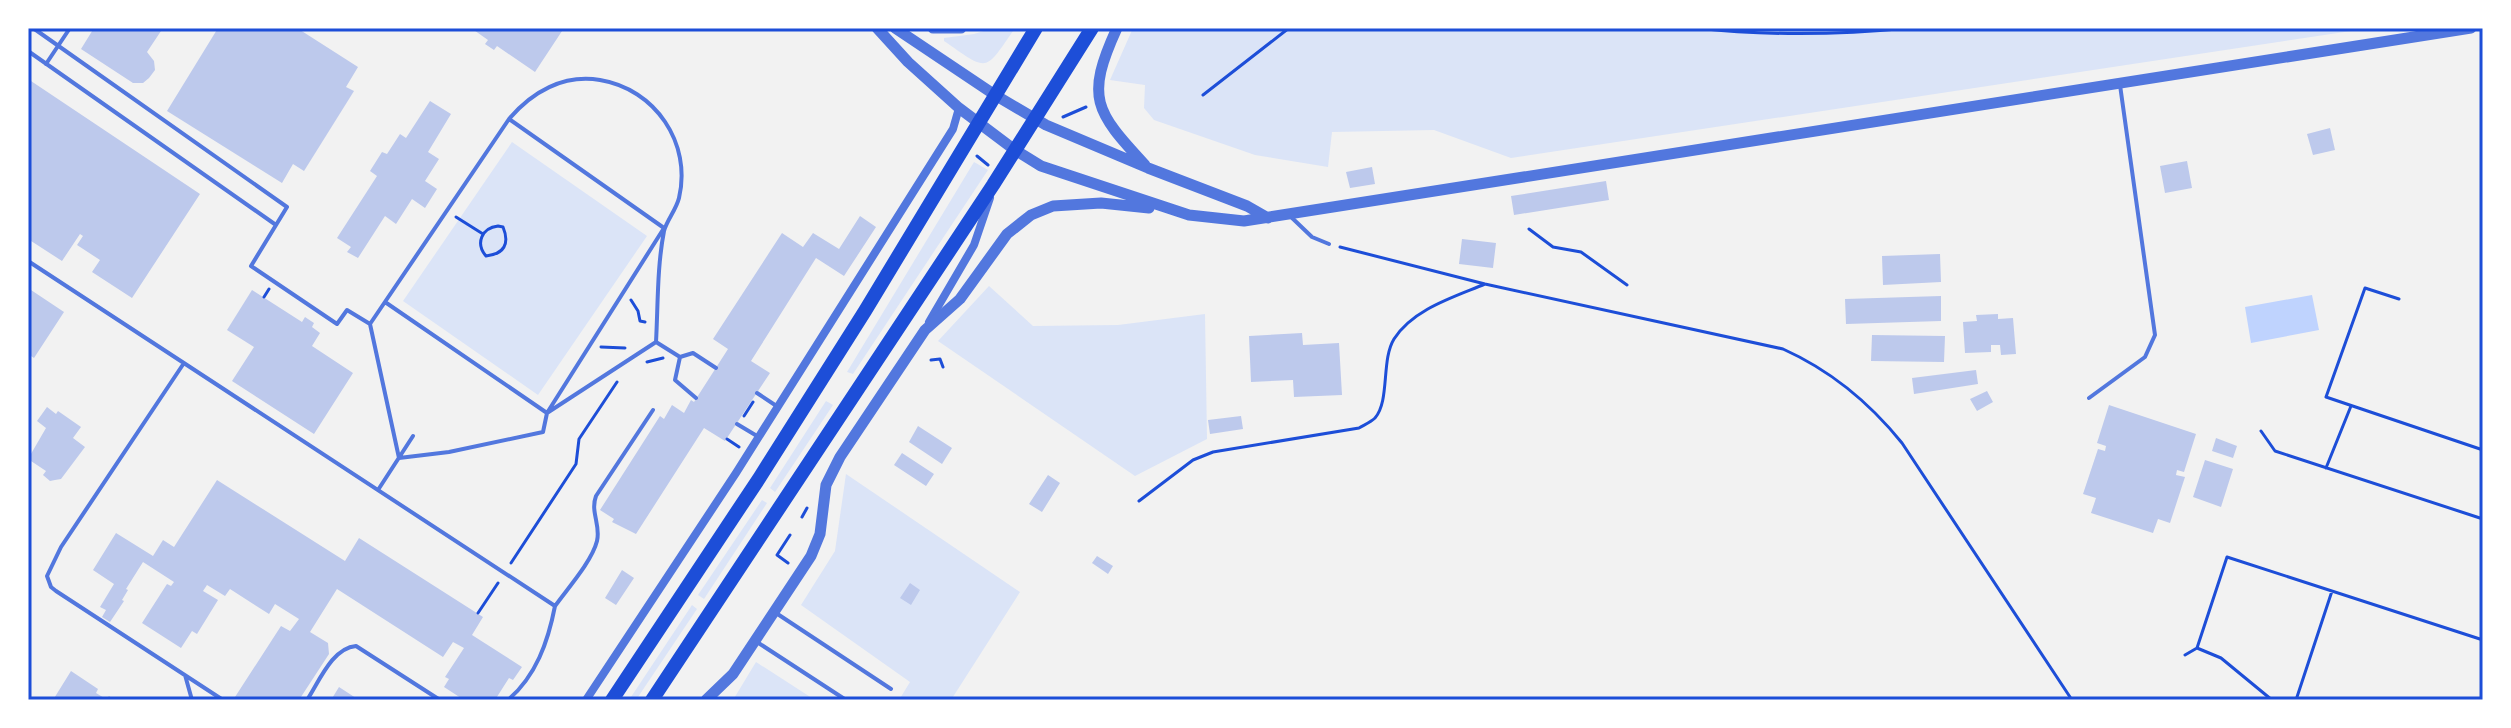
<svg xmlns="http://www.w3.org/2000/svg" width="2511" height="728" viewBox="0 0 2511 728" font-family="'Golos Text',sans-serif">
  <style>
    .green { fill: #dbe4f7 }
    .water { fill: #bfd3fe }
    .building { fill: #bdc9ec }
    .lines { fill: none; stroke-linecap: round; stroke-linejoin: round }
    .path { stroke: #1d4ed8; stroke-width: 3 }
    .service { stroke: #5277de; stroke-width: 4 }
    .minor { stroke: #5277de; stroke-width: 8 }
    .tertiary { stroke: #5277de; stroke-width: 11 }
    .primary { stroke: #1d4ed8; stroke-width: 14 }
    .neatline { fill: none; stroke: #1d4ed8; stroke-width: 3 }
  </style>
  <rect width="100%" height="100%" fill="#f2f2f2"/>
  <path class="green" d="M993 28H1015C984 73 989 72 944 41V38L974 34Z
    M1133 28H2371L1511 158 1434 130 1332 132 1328 167 1255 155 1154 120 1144 108 1145 85 1110 80Z
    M512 142 647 236 538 395 403 301Z
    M974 162 988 170 853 374 847 372Z
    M989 286 1033 326 1118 325 1205 314 1207 439 1135 476 938 341Z
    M826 401 833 405 775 492 770 488Z
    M846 474 1020 592 951 700H899L910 682 801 605 835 551Z
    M762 500 767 503 704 599 698 595Z
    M692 605 697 609 636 700H629Z
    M756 662 815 700H733Z"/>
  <path class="water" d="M2312 295 2319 330 2251 343 2245 307Z"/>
  <path class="building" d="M94 28H163L147 52 154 61 155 70 149 78 143 83H133L81 49Z
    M218 28H297L358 67 346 87 354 91 304 171 293 164 282 183 167 111Z
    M471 28H564L535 72 497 46 494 50 485 44 488 40Z
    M28 79 200 194 132 298 92 272 100 260 77 245 83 236 80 234 62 261 28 239Z
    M430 101 451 114 428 152 439 159 425 181 437 189 425 208 412 199 396 224 385 216 358 258 347 252 351 247 337 238 377 176 370 171 382 152 387 154 400 134 406 138Z
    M2330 128 2335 150 2313 155 2307 134Z
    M2187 161 2192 188 2165 193 2160 166Z
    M1372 167 1375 184 1350 188 1346 172Z
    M1606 181 1609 200 1514 215 1511 196Z
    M860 216 876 227 844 276 816 258 751 361 770 373 725 441 704 428 636 534 612 522 614 519 600 510 660 416 664 419 672 405 684 413 691 400 694 402 728 349 713 339 782 233 803 247 813 233 839 249Z
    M1462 239 1496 243 1493 268 1459 264Z
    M1940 254 1941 282 1883 285 1882 256Z
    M28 288 64 312 34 358 28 354Z
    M252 290 302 322 305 317 314 323 312 327 320 333 312 346 353 373 314 434 232 381 254 347 227 330Z
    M1941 296V321L1846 324 1845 299Z
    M1998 314V319L2013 318 2016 354 2001 355 2000 345H1991V352L1965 353 1963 322 1977 321 1976 315Z
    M1302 333 1303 345 1339 343 1342 395 1294 397 1293 380 1251 382 1249 336Z
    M1872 335 1945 336 1944 362 1871 361Z
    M1976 370 1978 384 1914 394 1912 378Z
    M1987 391 1993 402 1977 411 1970 399Z
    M2109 405 2196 434 2184 472 2177 470 2176 475 2185 477 2170 523 2158 519 2153 533 2091 513 2096 498 2083 494 2098 449 2105 451 2106 446 2097 443Z
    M47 407 56 414 58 411 81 427 73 438 85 447 61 479 55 480 50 481 43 475 46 471 28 459 46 428 37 421Z
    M1241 416 1243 429 1210 434 1208 420Z
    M918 426 952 448 942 464 909 442Z
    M2216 438 2237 446 2233 458 2212 451Z
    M902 453 934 474 926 486 894 465Z
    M2205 460 2233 469 2221 507 2193 497Z
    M1048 475 1060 483 1042 512 1029 504Z
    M217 480 345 561 359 538 483 617 472 635 522 667 513 680 509 678 495 700H464L444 687 449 679 445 677 464 648 453 642 443 657 337 589 310 632 328 643 329 654 299 700H239L235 697 281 626 290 631 299 619 275 604 269 614 230 589 225 596 207 585 203 591 218 600 197 634 192 631 181 648 142 623 167 584 171 586 174 582 143 562 126 589 128 590 122 600 124 601 110 622 102 617 106 610 100 607 114 584 93 570 116 533 153 556 163 540 174 547Z
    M1097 556 1113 566 1108 574 1092 563Z
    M622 570 634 578 616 605 605 598Z
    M910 583 920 590 911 605 900 598Z
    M71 671 98 689 96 693 106 699 109 696 115 700H53Z
    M339 687 359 700H331Z"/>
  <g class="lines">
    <path class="path" d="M1696 28C1768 36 1838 35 1909 28
      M1203 95 1289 28
      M1063 117 1086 107
      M977 156 988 165
      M456 217 483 234
      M498 226 503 227C510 244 504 254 486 256 475 243 482 228 498 226Z
      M1529 229 1553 247 1581 252 1627 285
      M1340 247 1485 284 1783 349C1832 371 1869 402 1902 443L2072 700
      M264 297 269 289
      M2399 299 2365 288 2326 397 2483 450
      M631 300 638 311 640 321 645 322
      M601 347 625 348
      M931 360 940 359 943 367
      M647 362 663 358
      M744 416 753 402
      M2261 431 2275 451 2483 519
      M727 439 739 447
      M2326 468 2351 406
      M1139 501 1193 460 1213 452 1359 428C1364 425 1371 422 1375 418 1390 401 1381 360 1394 339 1413 309 1454 297 1485 284
      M802 517 807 508
      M511 563 576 464 579 439 617 382
      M788 563 777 555 790 535
      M478 613 498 583
      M2185 655 2197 648
      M2272 700 2221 658 2197 648 2227 557 2483 640
      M2296 700 2332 591"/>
    <path class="service" d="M33 28 287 207 251 266 337 324 347 310 370 324 509 119 664 228 547 413 385 302
      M28 51 276 225
      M46 64 70 28
      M509 119C532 92 563 74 600 80 655 89 692 143 679 198 676 210 667 220 664 231 657 267 658 306 656 342L680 357 675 380 696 398
      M1290 216 1312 237 1329 244
      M28 261 555 606C568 588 592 561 597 541 601 525 590 512 596 496L653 410
      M370 324 399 458 449 452 543 432 547 413 656 342
      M680 357 693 353 716 368
      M184 363 61 547 47 576 51 587 56 591 223 700
      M757 393 778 407
      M2089 398 2145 357 2155 335 2120 85
      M737 424 757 436
      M378 490 413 436
      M776 613 891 689
      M757 642 846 700
      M185 675 192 700
      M307 700C319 682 332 648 356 646L440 700
      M508 700C536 676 548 642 555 606"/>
    <path class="minor" d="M929 322 974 245 990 198
      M586 700 736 473 953 129 959 108"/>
    <path class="tertiary" d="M877 28 908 62 959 108 1015 150 1041 166 1189 215 1244 221 2471 28
      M895 28 995 95 1046 125 1148 168 1247 206 1268 218
      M933 28H961
      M1117 28C1085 98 1095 111 1145 165
      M706 700 733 674 811 556 820 534 826 485 840 457 925 330 960 299 1007 234 1031 215 1053 206 1101 203 1149 208"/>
    <path class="primary" d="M612 700 760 477 865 311 1036 28
      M652 700 993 185 1092 28"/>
  </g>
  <rect width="2511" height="728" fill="none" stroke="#ffffff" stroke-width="60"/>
  <rect x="30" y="30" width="2451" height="668" class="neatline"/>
</svg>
